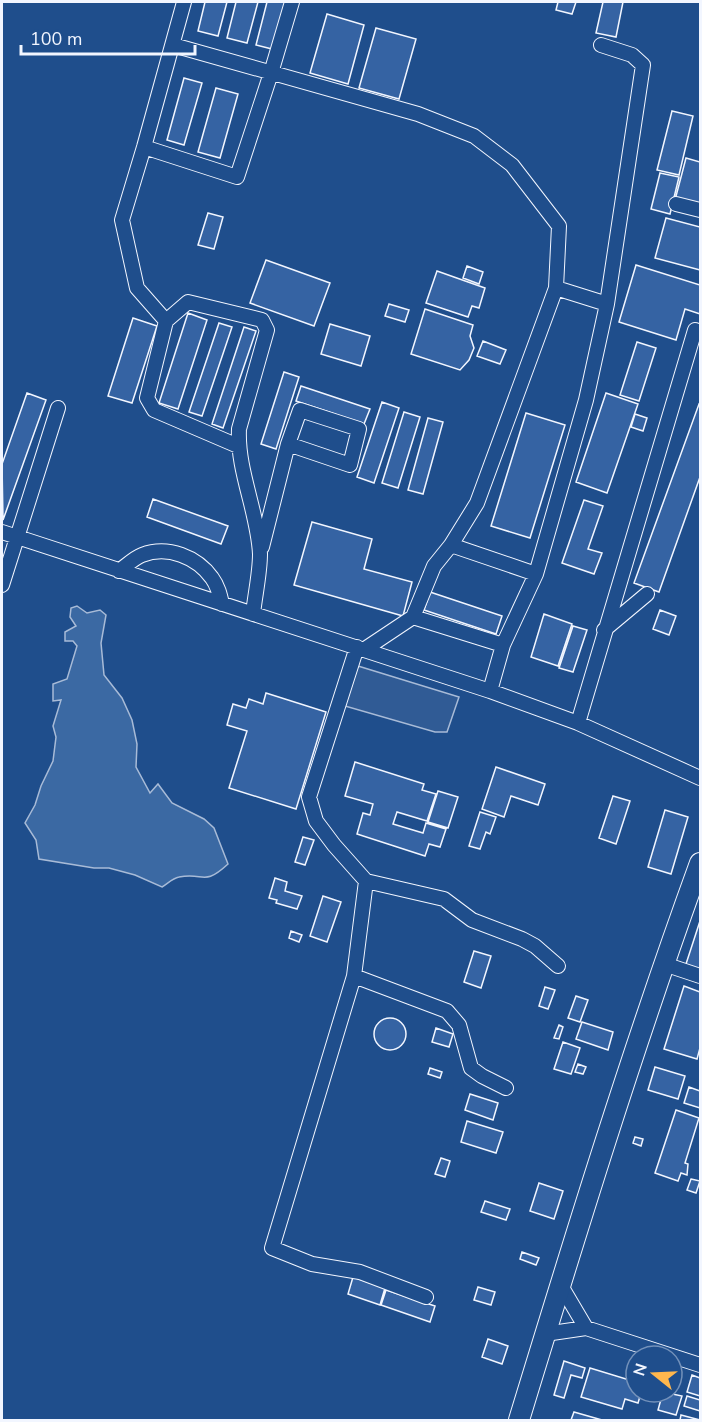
<svg xmlns="http://www.w3.org/2000/svg" width="702" height="1422" viewBox="0 0 702 1422" font-family="'Nunito Sans',sans-serif">
  <style>
    .parking { fill: #305b95; stroke: #a8bbd7; stroke-width: 1.5 }
    .water { fill: #3b69a3; stroke: #a8bbd7; stroke-width: 1.5 }
    .building { fill: #3563a3; stroke: #f2f6ff; stroke-width: 1.5 }
    .lines { fill: none; stroke-linecap: round; stroke-linejoin: round }
    .minor-casing { stroke: #f2f6ff; stroke-width: 16 }
    .highway-casing { stroke: #f2f6ff; stroke-width: 22 }
    .minor { stroke: #1f4e8c; stroke-width: 14 }
    .highway { stroke: #1f4e8c; stroke-width: 20 }
  </style>
  <rect width="100%" height="100%" fill="#1f4e8c"/>
  <path class="parking" d="M358 666 459 697 447 732H435L345 706Z"/>
  <path class="water" d="M77 606 87 613 100 610 106 615 101 643 104 675 122 698 132 720 137 744 136 767 150 793 158 784 172 803 204 819 214 828 228 864C203 887 205 872 179 877 173 878 167 884 162 887L135 875 109 868H94L39 859 36 840 25 823 35 805 41 786 53 761 56 737 53 726 61 700 53 701V684L67 679 77 646 73 641H65V632L76 626 70 617 71 608Z"/>
  <path class="building" d="M205 2H227L218 36 198 31Z
    M236 2H258L247 43 227 38Z
    M267 2H289L276 50 256 45Z
    M558 2H576L572 14 556 10Z
    M603 2H623L616 37 596 33Z
    M327 14 364 25 348 84 310 73Z
    M376 28 416 39 399 99 359 88Z
    M184 78 202 83 184 145 167 140Z
    M216 88 238 94 220 158 198 152Z
    M672 111 693 116 679 175 657 170Z
    M686 158 700 162V206L675 200Z
    M660 173 679 177 670 214 651 209Z
    M208 213 223 217 214 249 198 245Z
    M666 218 700 227V270L655 258Z
    M266 260 330 283 314 326 250 303Z
    M636 265 700 285V314L685 309 676 340 619 322Z
    M467 266 483 272 479 284 463 278Z
    M437 271 485 288 479 308 472 306 468 317 426 303Z
    M389 304 409 310 405 322 385 316Z
    M425 309 473 325 470 336 474 348 469 360 460 370 411 354Z
    M188 313 207 320 178 409 159 403Z
    M133 318 157 326 132 403 108 396Z
    M219 323 232 327 202 416 189 412Z
    M330 324 370 336 361 366 321 354Z
    M244 327 256 331 223 428 212 424Z
    M483 341 506 350 500 364 477 356Z
    M637 342 656 348 639 401 620 395Z
    M284 372 299 377 276 449 261 444Z
    M301 386 370 409 364 424 296 401Z
    M27 393 46 400 3 520 2 464Z
    M606 393 638 404 607 493 576 482Z
    M382 402 399 408 374 483 357 477Z
    M699 404 700 405V477L659 592 634 583Z
    M404 412 420 417 398 488 382 483Z
    M526 413 565 425 530 538 491 526Z
    M635 414 647 418 643 431 631 427Z
    M428 418 443 422 423 494 408 490Z
    M153 499 228 526 221 544 147 517Z
    M584 500 603 506 588 549 602 553 594 574 562 563Z
    M312 522 372 539 364 569 412 582 403 616 294 585Z
    M430 592 502 616 496 634 424 610Z
    M660 610 676 616 669 635 653 629Z
    M544 614 572 624 558 666 531 657Z
    M573 626 587 630 573 672 559 668Z
    M266 693 326 712 296 809 229 788 247 731 227 725 233 704 246 708 249 699 263 704Z
    M355 762 424 784 422 790 436 794 427 821 397 812 393 824 423 833 426 823 446 829 440 847 429 844 425 856 357 834 363 813 370 815 373 804 345 796Z
    M496 767 545 784 538 805 511 796 504 817 482 809Z
    M438 791 458 797 448 828 428 822Z
    M613 796 630 801 616 844 599 838Z
    M665 810 688 817 671 874 648 867Z
    M480 812 496 817 490 834 486 832 480 849 469 846Z
    M303 837 314 840 305 865 295 862Z
    M275 878 287 882 285 891 302 896 297 909 276 903 277 900 269 898Z
    M323 896 341 902 327 942 310 936Z
    M700 921V972L685 967Z
    M291 931 302 935 299 942 289 938Z
    M474 951 491 956 481 988 464 982Z
    M684 986 700 992V1048L697 1059 664 1049Z
    M545 987 555 990 548 1009 539 1006Z
    M576 996 588 1000 580 1022 568 1018Z
    M374 1034a16 16 0 1 1 32 0a16 16 0 1 1-32 0Z
    M582 1022 613 1032 608 1050 576 1039Z
    M559 1025 563 1027 559 1039 554 1038Z
    M436 1028 453 1034 449 1047 432 1042Z
    M563 1042 580 1048 571 1074 554 1069Z
    M578 1064 586 1067 583 1074 575 1072Z
    M655 1067 685 1076 678 1099 648 1090Z
    M430 1068 442 1072 440 1078 428 1074Z
    M689 1087 700 1091V1108L684 1103Z
    M470 1094 498 1103 493 1120 465 1110Z
    M676 1110 699 1118 685 1163 688 1164 687 1175 681 1173 678 1181 655 1173Z
    M467 1121 503 1132 496 1153 461 1142Z
    M635 1137 643 1139 641 1146 633 1143Z
    M441 1158 450 1161 445 1177 435 1174Z
    M691 1179 700 1181 696 1193 687 1190Z
    M539 1183 563 1191 554 1219 530 1211Z
    M485 1201 510 1209 506 1220 481 1212Z
    M522 1252 539 1258 536 1265 520 1259Z
    M353 1277 385 1288 380 1305 348 1294Z
    M478 1287 495 1292 491 1305 474 1300Z
    M386 1290 435 1306 430 1322 381 1305Z
    M488 1339 508 1346 502 1364 482 1357Z
    M564 1361 585 1368 582 1378 571 1375 564 1398 554 1395Z
    M590 1368 636 1382V1392H662L660 1399 641 1393 638 1403 625 1399 622 1409 581 1397Z
    M692 1375 700 1378V1396L687 1392Z
    M663 1392 682 1396 676 1415 658 1410Z
    M687 1396 700 1400V1411L684 1406Z
    M574 1412 602 1420H571Z
    M681 1415 700 1420H680Z"/>
  <g class="lines">
    <g class="minor-casing">
      <path id="minor" d="M173 45 418 114 474 136 512 165 559 226 556 288
        M601 45 632 55 643 65 607 304
        M144 147 237 177 271 73 292 2
        M676 204 700 210
        M166 321 137 288 122 220 144 147 184 2
        M238 446 154 410 147 398 166 321 188 302 262 320 267 330 239 429C237 471 258 512 260 554 260 573 255 595 253 614
        M2 532 490 691 578 723 700 778
        M451 545 536 574
        M262 547 288 444 300 410 359 429 350 465 288 444
        M119 571C126 566 134 558 142 555 168 545 197 557 212 578 218 586 220 595 222 604
        M2 585 58 408
        M413 617 503 645
        M604 630 647 594
        M357 647 309 797 316 821 334 845 366 881 354 976 272 1248 312 1264 360 1272 426 1297
        M365 649 413 617 434 566 451 545 477 503 556 288 607 304 586 400 536 574 503 645 490 691
        M578 723 695 330 700 332
        M366 881 444 899 472 920 522 939 535 946 558 966
        M664 964 700 976
        M354 976 447 1011 459 1025 471 1068 482 1076 506 1088
        M560 1284 586 1328
        M545 1334 586 1328 700 1365"/>
    </g>
    <g class="highway-casing">
      <path id="highway" d="M519 1420C576 1233 633 1047 700 863"/>
    </g>
    <use href="#minor" class="minor"/>
    <use href="#highway" class="highway"/>
  </g>
  <rect width="702" height="1422" fill="none" stroke="#f2f6ff" stroke-width="6"/>
  <g transform="translate(654 1374) rotate(288)"><circle r="28" fill="#1f4e8c" stroke="#7391ba" stroke-width="1.5"/>
  <path d="M0-4.5L10 22L0 15L-10 22Z" fill="#ffb74d"/>
  <text y="-9" font-size="16" font-weight="bold" text-anchor="middle" fill="#f2f6ff">N</text>
  </g>
  <path d="M21 45v9h174v-9" fill="none" stroke="#f2f6ff" stroke-width="3"/>
  <text x="30" y="45" font-size="18" fill="#f2f6ff" stroke="#1f4e8c" stroke-width="4.5" paint-order="stroke">100 m</text>
</svg>
